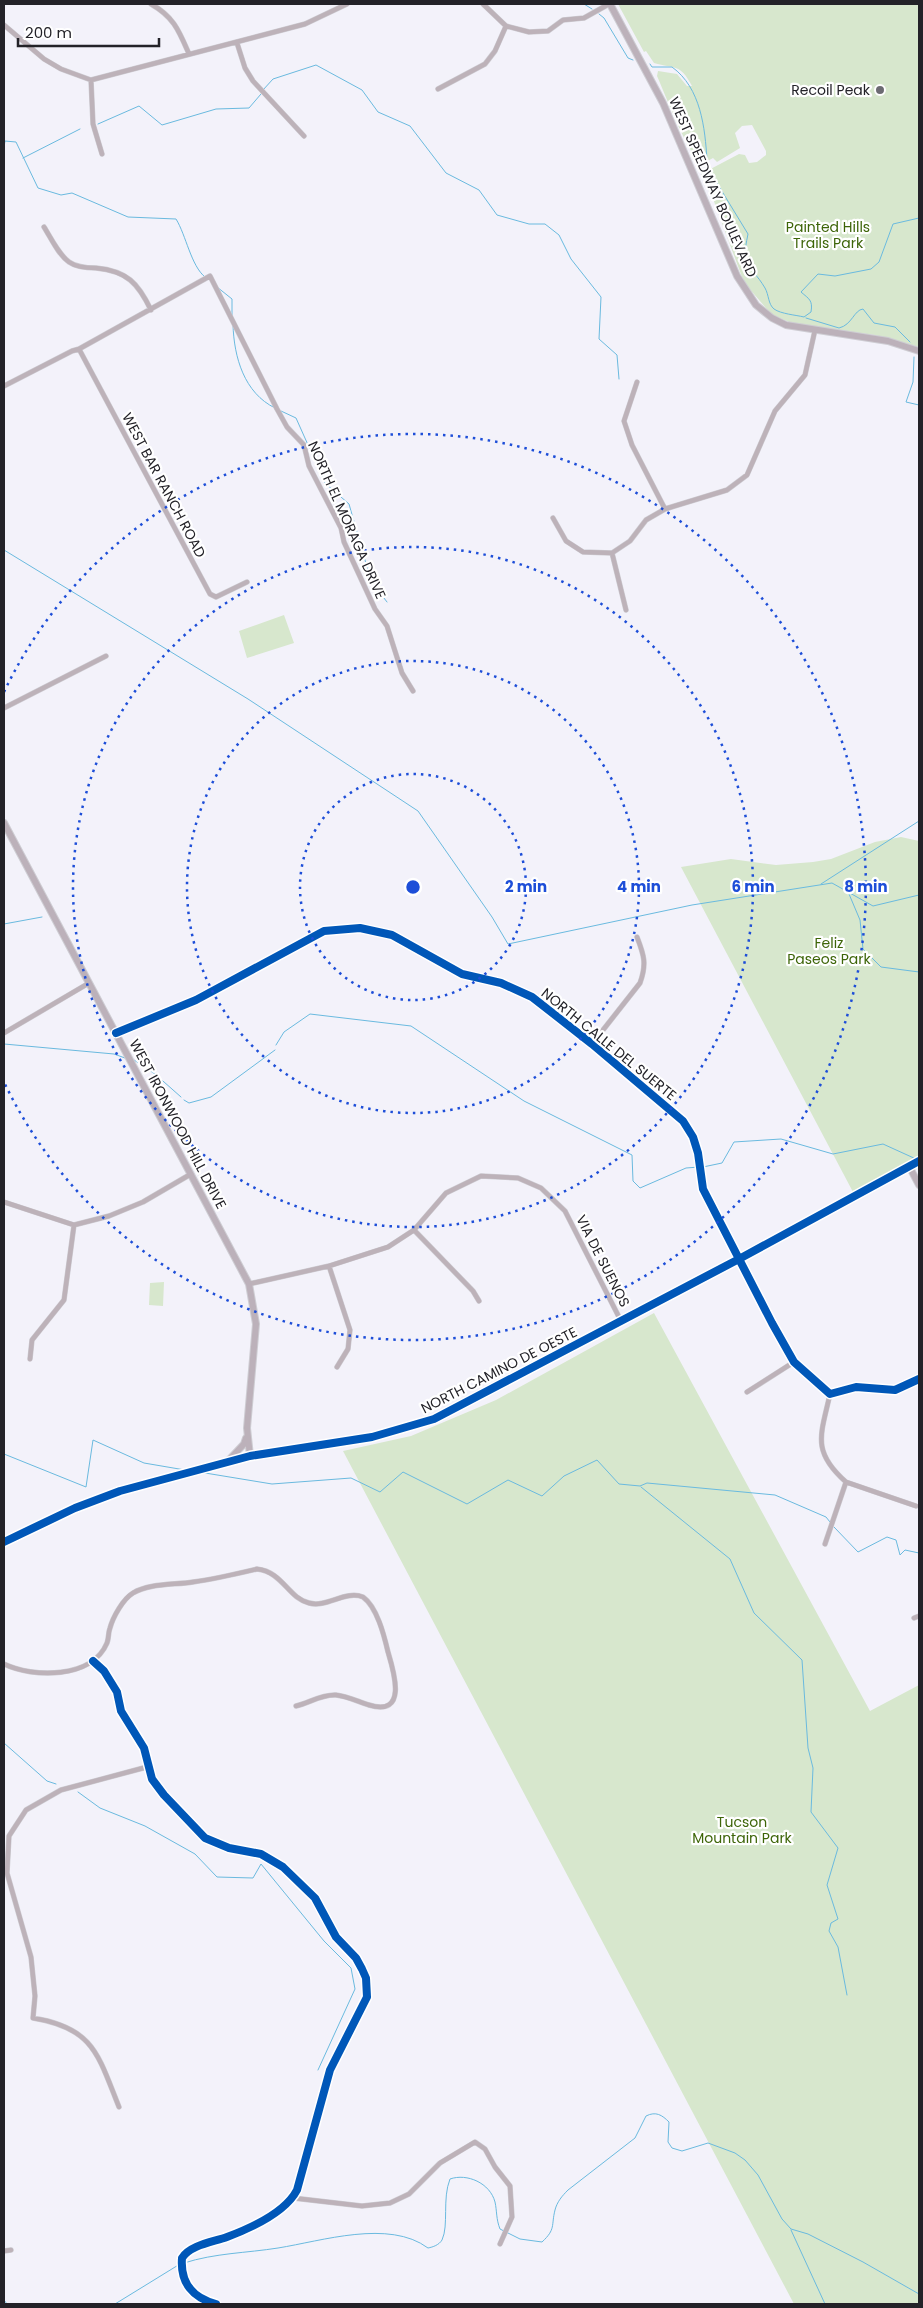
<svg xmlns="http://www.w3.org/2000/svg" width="923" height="2308" viewBox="0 0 923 2308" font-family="Poppins,sans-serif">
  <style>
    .green { fill: #d7e7cd }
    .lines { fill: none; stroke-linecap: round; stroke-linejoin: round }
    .stream { stroke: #6abadf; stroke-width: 1 }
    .street-casing { stroke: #cecdd3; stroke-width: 5.5 }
    .secondary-casing { stroke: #cecdd3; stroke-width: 8 }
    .street { stroke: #bdb2b9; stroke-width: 4.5 }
    .secondary { stroke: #bcb1ba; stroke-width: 6 }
    .cycleway-casing { stroke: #fff; stroke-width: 11 }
    .cycleway { stroke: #0057b8; stroke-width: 8 }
    .ring { fill: none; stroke: #1d4ed8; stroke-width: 2.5; stroke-dasharray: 2.5 5 }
    .poi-dot { fill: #6c6b72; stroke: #fff; stroke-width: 2 }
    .labels { text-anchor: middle; stroke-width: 4.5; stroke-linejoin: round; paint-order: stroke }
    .poi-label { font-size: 14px; fill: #232228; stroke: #fff; text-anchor: end }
    .street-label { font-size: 14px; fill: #232228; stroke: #fff }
    .park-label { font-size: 14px; fill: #3d6508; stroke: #fff }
    .centre { fill: #1d4ed8; stroke: #fff; stroke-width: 2.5 }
    .ring-label { font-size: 15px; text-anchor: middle; font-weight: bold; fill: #1d4ed8; stroke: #fff; stroke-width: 4.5; stroke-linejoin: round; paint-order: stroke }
  </style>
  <rect width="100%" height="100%" fill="#f3f2fa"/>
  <path class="green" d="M618 4H919V347L875 335 796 325 771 314 748 287 742 277 712 196 701 174 739 154 745 155 749 163 757 162 766 155V151L752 125 742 126 735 133 740 148 717 162 713 158 702 164C688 155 665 94 657 76L658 71 677 74 687 86H692C680 63 675 69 654 63L646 51 644 52Z
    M284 615 294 643 247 658 239 631Z
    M901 837 919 841V1157L853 1192 681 867 731 859 776 865 813 862 831 859 875 842Z
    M164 1282 163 1306 149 1305 150 1283Z
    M654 1313 870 1711 919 1685V2304H794L343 1451 411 1436 496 1400Z"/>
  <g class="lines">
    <path class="stream" d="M584 4 592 9
      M599 14 604 18 628 58 633 60
      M650 64 652 67H672C701 88 705 128 707 160
      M263 90 273 79 316 65 362 90 378 112 410 126 446 173 479 190 497 215 529 224H545L559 235 571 259 601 297 599 339 617 355 619 379
      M98 124 139 106 162 125 216 109 249 108 261 94
      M4 147 5 141 16 142 38 188 61 195 72 193 128 217 176 219C186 235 191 266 205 277
      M23 158 80 129
      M712 175 748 234C740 272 749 261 765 288 769 295 768 304 774 309 781 314 796 315 804 317L811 312C813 300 809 299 801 292L818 274 835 276 871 269 879 262 893 224 919 218
      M217 287 232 299V316
      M806 318 839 328C852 325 854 310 863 309L874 323 895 327 910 342
      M233 325C234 357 244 393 275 408
      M914 357 913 382 906 402 919 405
      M281 411 296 418 325 483 349 504 371 581 387 602
      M4 550 248 699 418 811 492 917 508 944 692 905 832 883 873 906 919 895
      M821 884 919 821
      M849 894 860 920 863 949 881 967 919 972
      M4 924 42 917
      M4 1044 114 1054 125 1058
      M276 1045 284 1032 310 1014 411 1026 524 1101 632 1155 633 1181 640 1188 686 1168 699 1167
      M134 1060 155 1074 181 1097
      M184 1100 189 1103 211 1097 275 1050
      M703 1167 722 1163 734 1142 781 1139 833 1154 883 1144 916 1159
      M4 1454 86 1487 93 1440 144 1463 185 1470
      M199 1472 272 1484 351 1478 380 1492 403 1472 467 1504 508 1480 542 1496 564 1476 597 1460 619 1484 640 1486 647 1483 775 1495 826 1517 830 1522
      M641 1487 730 1559 754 1613 802 1660 808 1748 813 1768 811 1812 838 1848 827 1885 838 1919 831 1923 829 1931 838 1947 847 1995
      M834 1527 858 1552 887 1537 896 1540 900 1555 905 1550 919 1553
      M4 1743 47 1781 56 1784
      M78 1792 100 1808 145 1826 195 1854 217 1877 253 1878 261 1864 324 1941 351 1968 355 1989 318 2070
      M791 2230 825 2304
      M184 2263C215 2253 247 2253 278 2248 322 2241 389 2219 428 2248 433 2247 439 2245 442 2240 449 2225 442 2199 450 2179 467 2173 490 2183 495 2202 497 2211 496 2219 500 2229L520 2239 542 2242C556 2229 551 2226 555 2210 557 2202 562 2196 568 2190L635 2138 646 2116C656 2111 662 2115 669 2122L668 2142 672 2148 682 2151 708 2143 735 2153 745 2160 758 2175 782 2219 791 2229 808 2234 863 2262 919 2294
      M4 2300 7 2304
      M115 2304 180 2264"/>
    <g class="street-casing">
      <path id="street" d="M151 4C174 17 179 31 189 54
        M483 4 506 26 529 32 548 31 563 20 584 18 609 4
        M4 25 44 59 61 69 91 80 305 24 347 4
        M237 43 245 68 253 81 304 136
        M91 80 93 124 102 154
        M438 89 485 64 495 51 506 26
        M44 227C51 238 58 254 69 262 76 267 87 268 96 268 127 271 138 283 151 310
        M79 349 210 594 216 597 247 582
        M637 382 624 421 632 445 665 509
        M4 386 72 351 79 349 210 276 277 409 287 427 304 445 309 466 341 528 344 542 375 609 387 626 402 673 413 691
        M553 518 566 541 583 552 612 553 630 541 646 520 665 509 727 490 747 475 775 411 805 375 815 330
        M612 553 626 610
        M4 708 106 656
        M4 1033 89 983
        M116 1033 196 1000 324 931 360 928 392 935 462 974 501 983 532 997 592 1044 683 1121 693 1137 698 1153 703 1189 772 1323 794 1362 830 1394 856 1387 895 1390 919 1379
        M592 1044 640 983C647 964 644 955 637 937
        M4 1202 74 1225 109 1216 143 1202 191 1174
        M414 1230 473 1291 479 1301
        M329 1266 350 1330 348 1349 337 1367
        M249 1284 329 1266 388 1247 414 1230 446 1193 481 1176 518 1178 541 1188 565 1211 621 1321
        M30 1359 32 1340 64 1300 74 1225
        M747 1392 794 1362
        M846 1482 916 1506
        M825 1544 846 1482C811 1451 821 1435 830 1394
        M914 1618 919 1616
        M93 1661 104 1671 117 1692 121 1711 144 1748 152 1779 164 1795 205 1838 229 1848 261 1854 283 1867 315 1898 336 1937 356 1958 362 1969 366 1978 367 1997 330 2070 297 2190C285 2213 251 2228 227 2237 213 2242 190 2245 182 2258 180 2283 193 2298 216 2304
        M4 1664C33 1678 92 1679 107 1643 109 1638 108 1633 110 1628 113 1617 123 1599 133 1593 149 1583 175 1585 193 1582 215 1579 236 1574 257 1569 283 1572 288 1598 309 1603 327 1608 345 1590 363 1597 377 1607 384 1635 388 1652 394 1672 408 1717 369 1705 359 1702 347 1696 336 1695 322 1694 309 1703 296 1706
        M119 2107C98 2055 94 2028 33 2018L35 1996 31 1957 7 1873 9 1836 26 1810 61 1790 147 1767
        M293 2198 362 2206 390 2203 409 2194 440 2163 475 2142 485 2149 495 2167 510 2186 512 2217 500 2244
        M4 2251 11 2250"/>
    </g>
    <g class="secondary-casing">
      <path id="secondary" d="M610 4 663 103 737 276 756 305 772 318 786 325 888 341 919 351
        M4 823 249 1284 256 1324 247 1428 250 1456
        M909 1166 919 1185
        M228 1461 244 1444 246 1438
        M4 1542 75 1508 120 1491 250 1456 372 1437 434 1419 739 1259 919 1161"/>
    </g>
    <use href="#street" class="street"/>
    <use href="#secondary" class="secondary"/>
    <g class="cycleway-casing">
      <path id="cycleway" d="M116 1033 196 1000 324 931 360 928 392 935 462 974 501 983 532 997 592 1044 683 1121 693 1137 698 1153 703 1189 772 1323 794 1362 830 1394 856 1387 895 1390 919 1379
        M4 1542 75 1508 120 1491 250 1456 372 1437 434 1419 739 1259 919 1161
        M93 1661 104 1671 117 1692 121 1711 144 1748 152 1779 164 1795 205 1838 229 1848 261 1854 283 1867 315 1898 336 1937 356 1958 362 1969 366 1978 367 1997 330 2070 297 2190C285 2213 251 2228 227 2237 213 2242 190 2245 182 2258 180 2283 193 2298 216 2304"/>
    </g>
    <use href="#cycleway" class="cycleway"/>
  </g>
  <g class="ring">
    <circle cx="413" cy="887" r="113"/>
    <circle cx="413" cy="887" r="226"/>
    <circle cx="413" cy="887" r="340"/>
    <path d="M4 692A453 453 0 1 1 4 1082"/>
  </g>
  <circle class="poi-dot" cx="880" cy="90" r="5"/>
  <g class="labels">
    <g class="poi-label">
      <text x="870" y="95">Recoil Peak</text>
    </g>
    <g class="street-label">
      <text transform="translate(713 187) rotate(66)" y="5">WEST SPEEDWAY BOULEVARD</text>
      <text transform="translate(164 485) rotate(62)" y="5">WEST BAR RANCH ROAD</text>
      <text transform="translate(347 520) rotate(66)" y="5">NORTH EL MORAGA DRIVE</text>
      <text transform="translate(609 1044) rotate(39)" y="5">NORTH CALLE DEL SUERTE</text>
      <text transform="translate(178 1124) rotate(62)" y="5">WEST IRONWOOD HILL DRIVE</text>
      <text transform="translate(603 1261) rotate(63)" y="5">VIA DE SUENOS</text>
      <text transform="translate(499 1370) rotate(-27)" y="5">NORTH CAMINO DE OESTE</text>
    </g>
    <g class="park-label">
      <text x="828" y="232">Painted Hills<tspan x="828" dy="16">Trails Park</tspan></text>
      <text x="829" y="948">Feliz<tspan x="829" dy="16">Paseos Park</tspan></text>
      <text x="742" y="1827">Tucson<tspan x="742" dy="16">Mountain Park</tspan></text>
    </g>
  </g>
  <circle cx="413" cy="887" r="8" class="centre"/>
  <g class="ring-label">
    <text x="526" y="892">2 min</text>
    <text x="639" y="892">4 min</text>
    <text x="753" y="892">6 min</text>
    <text x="866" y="892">8 min</text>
  </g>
  <rect width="923" height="2308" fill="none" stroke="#232228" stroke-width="10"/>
  <path d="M18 38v8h141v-8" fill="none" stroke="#232228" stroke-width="2.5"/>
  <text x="25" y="38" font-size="15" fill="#232228" stroke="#ffffff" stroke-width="4" paint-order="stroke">200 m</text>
</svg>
